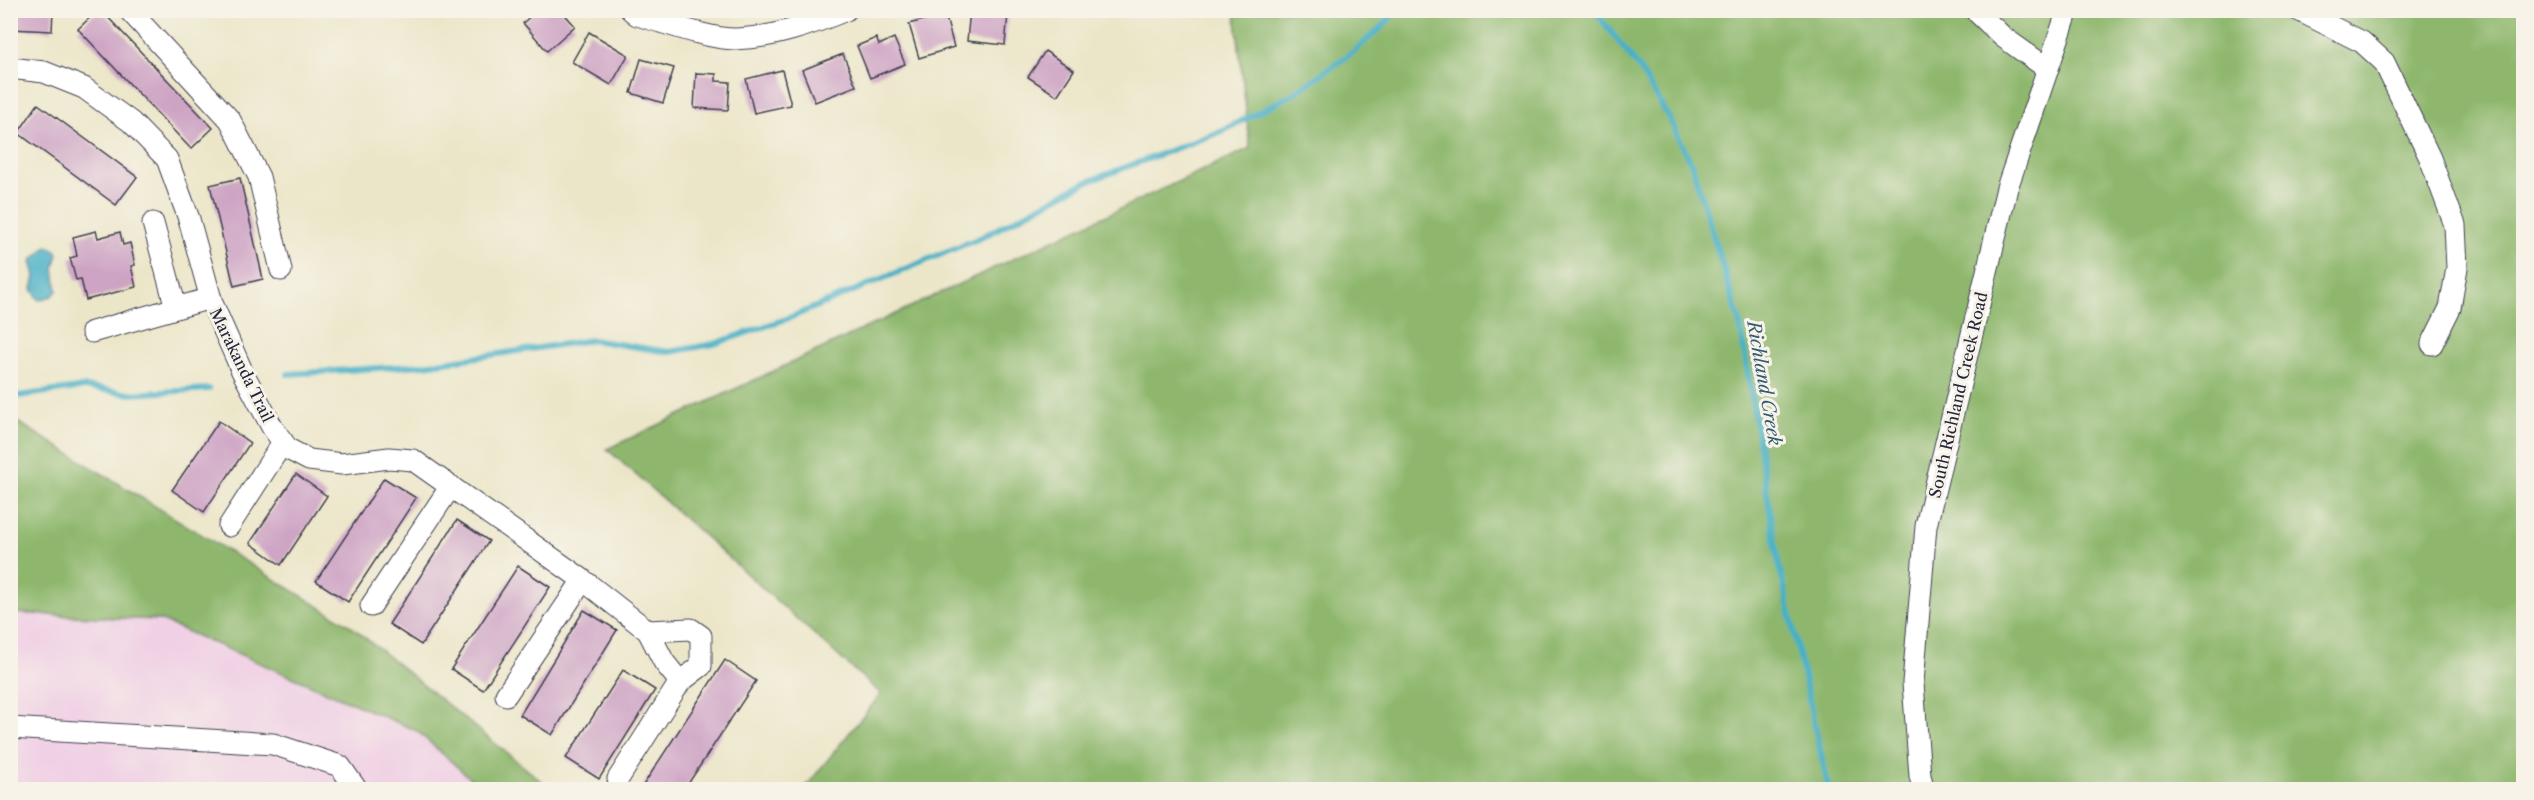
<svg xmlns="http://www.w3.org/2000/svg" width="2534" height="800" viewBox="0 0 2534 800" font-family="'Libre Caslon Text',serif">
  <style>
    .built { fill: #f0d0e5 }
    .forest { fill: #8eb76d; stroke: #586c54; stroke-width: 1.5 }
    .water { fill: #47b0c6; stroke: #346980; stroke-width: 1.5 }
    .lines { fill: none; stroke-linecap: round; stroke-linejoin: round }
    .stream { stroke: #47b0c6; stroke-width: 6 }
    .building { fill: #cea4c5 }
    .minor-casing { stroke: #403f50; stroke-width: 23 }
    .minor { stroke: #fff; stroke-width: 21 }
    .labels { text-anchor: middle; stroke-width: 6; stroke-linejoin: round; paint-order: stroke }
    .street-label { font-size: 16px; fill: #22223b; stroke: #f7f3e8 }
    .water-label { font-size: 18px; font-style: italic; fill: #315b73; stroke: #f7f3e8 }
  </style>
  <rect width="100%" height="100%" fill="#f7f3e8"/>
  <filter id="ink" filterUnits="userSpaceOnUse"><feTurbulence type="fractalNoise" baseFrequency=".0167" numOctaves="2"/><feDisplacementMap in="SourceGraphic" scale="12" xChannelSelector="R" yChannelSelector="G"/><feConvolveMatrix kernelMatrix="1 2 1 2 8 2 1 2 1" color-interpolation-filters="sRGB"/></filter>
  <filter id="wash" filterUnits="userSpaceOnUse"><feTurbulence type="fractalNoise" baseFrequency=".008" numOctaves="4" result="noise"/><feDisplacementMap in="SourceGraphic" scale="24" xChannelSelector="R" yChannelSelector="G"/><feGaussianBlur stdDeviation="1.35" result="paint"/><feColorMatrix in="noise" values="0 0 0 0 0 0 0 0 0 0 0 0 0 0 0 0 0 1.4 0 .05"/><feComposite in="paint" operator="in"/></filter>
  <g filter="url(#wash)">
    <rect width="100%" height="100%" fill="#ece6c9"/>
    <path class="built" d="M11 613 160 620 417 731 482 789 11 790Z"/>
    <path class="forest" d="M1235 11H2523V789H804L881 694 607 449 1250 148Z
      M11 418 351 626 551 789H482L417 731 160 620 11 613Z"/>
    <path class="water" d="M47 246 56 250 58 254 54 268 57 291 52 296 39 300 32 289 35 276 31 261Z"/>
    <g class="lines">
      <path class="stream" d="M1594 10 1639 68 1668 116 1692 165 1740 324 1777 555 1829 790
        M288 374 424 365 592 340 669 352 714 344 789 318 982 237 1084 183 1222 131 1293 94 1353 52 1386 23 1395 10
        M10 397 85 387 130 394 209 389"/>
    </g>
    <g id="blocks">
      <path class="building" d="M10 10H53L52 31 10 29Z
        M98 10H101L213 128 191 149 78 29Z
        M537 10H561L575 26 547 51 523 23Z
        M970 10 1008 14 1005 45 967 41Z
        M945 14 954 47 919 58 909 24Z
        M589 32 628 55 611 85 572 62Z
        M876 38 879 45 894 38 905 64 870 78 857 46Z
        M1045 51 1074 70 1057 96 1028 77Z
        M843 54 856 86 815 102 802 70Z
        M641 59 674 68 663 103 631 93Z
        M782 70 791 105 754 113 746 79Z
        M696 73 716 74V81L730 82 728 110 694 108Z
        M38 104 137 177 116 205 18 133Z
        M240 178 263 279 234 286 210 185Z
        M96 231 98 238 120 232 123 245 130 243 135 265 131 266 136 287 86 300 81 279 76 280 70 258 77 256 73 237Z
        M219 421 250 443 204 512 172 490Z
        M296 474 327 496 281 565 250 543Z
        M384 478 416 498 348 602 316 581Z
        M457 520 489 541 421 645 389 624Z
        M518 566 550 587 483 690 451 669Z
        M584 610 617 630 552 735 520 715Z
        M725 660 756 681 684 790H640Z
        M623 670 655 690 599 779 566 758Z"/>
    </g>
  </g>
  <g filter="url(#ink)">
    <use href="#blocks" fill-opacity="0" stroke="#403f50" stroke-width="1.5"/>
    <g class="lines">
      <g class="minor-casing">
        <path id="minor" d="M129 10 230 120 259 177 281 270
          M631 10 637 15C663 22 708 39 735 39 774 38 810 25 846 10
          M1975 10 2003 37 2048 69
          M2298 10 2362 42 2384 62 2430 158 2455 225 2457 268 2450 308 2432 344
          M10 68 44 72 84 88 131 122 167 159 189 219 212 303 242 371 272 427 288 449 309 460 342 464 389 458 413 460 583 580 648 631 664 662 680 682 618 779
          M153 223 176 308
          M92 332 211 298
          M229 526 283 442
          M371 606 451 486
          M648 631 691 629 701 636V666L680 682
          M506 695 583 580
          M10 728 273 744 340 766 357 790
          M1924 790 1920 776 1913 683 1926 526 2007 188 2068 10"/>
      </g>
      <use href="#minor" class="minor"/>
    </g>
  </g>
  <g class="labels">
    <g class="street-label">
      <text transform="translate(242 365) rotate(64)" y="6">Marakanda Trail</text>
      <text transform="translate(1958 395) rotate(-77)" y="6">South Richland Creek Road</text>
    </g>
    <g class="water-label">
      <text transform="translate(1764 383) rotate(80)" y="6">Richland Creek</text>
    </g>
  </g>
  <rect width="2534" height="800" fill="none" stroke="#f7f3e8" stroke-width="36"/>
</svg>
